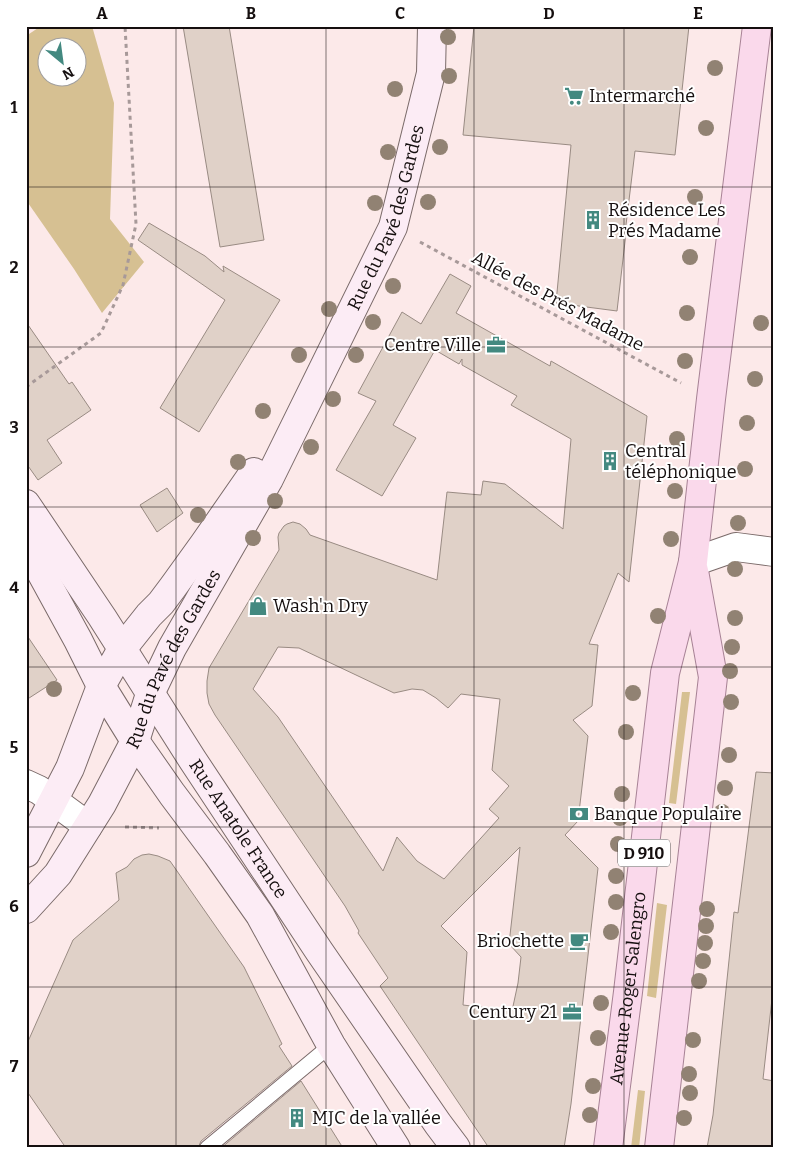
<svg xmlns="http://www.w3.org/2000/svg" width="800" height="1174" viewBox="0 0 800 1174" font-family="Bitter,serif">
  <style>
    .green { fill: #d6c092; fill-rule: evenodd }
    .building { fill: #e0d1c8; stroke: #998b83; fill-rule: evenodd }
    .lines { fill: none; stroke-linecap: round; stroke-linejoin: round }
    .service-casing { stroke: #7a6a69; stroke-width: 16 }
    .minor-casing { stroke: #7a6a69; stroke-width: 30 }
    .secondary-casing { stroke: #7a6a69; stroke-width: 30 }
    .primary-casing { stroke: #a78295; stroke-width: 30 }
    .path { stroke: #a79999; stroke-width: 3; stroke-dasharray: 4 4; stroke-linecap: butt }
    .service { stroke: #fff; stroke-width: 14 }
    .minor { stroke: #fff; stroke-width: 28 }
    .secondary { stroke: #fcecf5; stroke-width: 28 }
    .primary { stroke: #fad9eb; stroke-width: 28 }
    .tree { fill: #918273 }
    .grid { fill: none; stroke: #150f0f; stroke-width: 1; stroke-opacity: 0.55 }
    .labels { text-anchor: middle; stroke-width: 4; stroke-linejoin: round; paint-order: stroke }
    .shield { fill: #fff; stroke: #5b5757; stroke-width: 1 }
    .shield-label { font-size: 16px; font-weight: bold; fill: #150f0f }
    .poi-label { font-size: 18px; fill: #150f0f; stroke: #fff; text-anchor: start }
    .street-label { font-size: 18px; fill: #150f0f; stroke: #fff }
    .neatline { fill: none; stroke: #150f0f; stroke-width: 2 }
    .grid-label { font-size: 16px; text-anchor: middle; font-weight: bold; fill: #150f0f }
  </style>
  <rect width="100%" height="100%" fill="#fce9e9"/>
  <path class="green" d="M41 26H92L114 103 110 219 144 262 102 313 74 269 26 200V36ZM48 48H78V78H48Z
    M682 692H690L676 804 669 803Z
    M657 903 667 905 656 998 647 996Z
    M638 1090 645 1091 639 1148H631Z"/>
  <path class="building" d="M183 26H229L264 240 220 247Z
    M474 26H689L675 155 635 151 625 233H626L617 311 556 303 571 145 463 135Z
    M149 223 205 256 224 272 223 266 280 300 199 432 160 408 225 300 138 240Z
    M450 274 471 286 456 313 550 366 551 361 647 416 629 582 618 573 589 644 598 645 592 706 573 720 588 736 578 821 565 835 598 868 571 1104 564 1148H489L380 986 388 978 358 933 359 931 345 906 215 715 209 704 207 693V681L209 668 279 550 278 537 279 533 284 526 287 524 293 522 300 524 306 529 310 535 437 580 447 492 481 495 483 481 505 484 563 529 571 439 511 405 517 396 462 365V359L459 364 435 350 393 425 416 438 382 496 336 470 376 401 358 393 402 312 421 324ZM278 647 299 648 394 693 412 689 423 690 436 698 448 708 461 694 500 699 492 770 509 786 489 809 499 818 444 879 417 861 397 837 383 871 278 717 253 689ZM520 847 509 944 521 957 518 983 512 1011 463 1005 467 952 441 926Z
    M26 322 69 384 72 382 91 410 47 440 62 463 38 480 26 463Z
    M167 488 183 513 157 532 140 505Z
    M26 634 57 680 26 700Z
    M756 772 774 773V981L763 1079 774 1081V1148H707L713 1115 734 912 738 913Z
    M149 854 158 856 170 861 244 967 282 1044 279 1046 292 1066 201 1141 198 1148H66L26 1090V1046L73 940 119 900 116 873 127 867 134 859 142 855Z
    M301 1081 343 1148H221Z"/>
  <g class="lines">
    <g class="service-casing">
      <path id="service" d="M207 1148 331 1045"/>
    </g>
    <g class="minor-casing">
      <path id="minor" d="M693 562 736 547 774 552
        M26 784 39 790 88 826"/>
    </g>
    <g class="secondary-casing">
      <g id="secondary">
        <path id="s1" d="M26 504 102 617 192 759 319 951 438 1124 456 1148"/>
        <path d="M26 545 78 640 101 686 135 741 172 794 217 854 260 915 331 1045 396 1148"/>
        <path d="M26 853 70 768 101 686 122 649 149 615 161 603 173 587 204 544 254 472"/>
        <path id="s2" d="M26 909 58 874 102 804 135 741 150 694 172 648 269 479 393 227 431 73 432 26"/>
      </g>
    </g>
    <g class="primary-casing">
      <g id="primary">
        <path id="s3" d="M608 1148 628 992 665 673 693 562 711 399 757 26"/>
        <path d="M659 1148 713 677 694 571"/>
      </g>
    </g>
    <path class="path" d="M420 242 681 383
      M26 387 101 333 123 285 136 224 125 26
      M125 827 159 828"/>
    <use href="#service" class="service"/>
    <use href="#minor" class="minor"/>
    <use href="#secondary" class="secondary"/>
    <use href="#primary" class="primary"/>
  </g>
  <g class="tree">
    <circle cx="448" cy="37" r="8"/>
    <circle cx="715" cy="68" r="8"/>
    <circle cx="449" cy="76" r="8"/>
    <circle cx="395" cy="89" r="8"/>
    <circle cx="706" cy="128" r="8"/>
    <circle cx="440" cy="147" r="8"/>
    <circle cx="388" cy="152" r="8"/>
    <circle cx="695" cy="197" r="8"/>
    <circle cx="428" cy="202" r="8"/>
    <circle cx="375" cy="203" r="8"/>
    <circle cx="690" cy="257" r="8"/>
    <circle cx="393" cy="286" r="8"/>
    <circle cx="329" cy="309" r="8"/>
    <circle cx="687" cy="313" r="8"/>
    <circle cx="373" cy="322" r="8"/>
    <circle cx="761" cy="323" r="8"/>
    <circle cx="299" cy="355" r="8"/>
    <circle cx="356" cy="355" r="8"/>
    <circle cx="685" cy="361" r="8"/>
    <circle cx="755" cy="379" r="8"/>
    <circle cx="333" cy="399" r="8"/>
    <circle cx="263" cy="411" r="8"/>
    <circle cx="747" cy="423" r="8"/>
    <circle cx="677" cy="439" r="8"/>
    <circle cx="311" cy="447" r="8"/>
    <circle cx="238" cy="462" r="8"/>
    <circle cx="745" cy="469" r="8"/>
    <circle cx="675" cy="491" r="8"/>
    <circle cx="275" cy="501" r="8"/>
    <circle cx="198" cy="515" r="8"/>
    <circle cx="738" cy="523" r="8"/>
    <circle cx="253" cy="538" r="8"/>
    <circle cx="671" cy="539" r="8"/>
    <circle cx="735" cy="569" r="8"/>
    <circle cx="658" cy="616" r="8"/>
    <circle cx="735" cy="618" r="8"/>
    <circle cx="732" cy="647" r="8"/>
    <circle cx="730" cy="671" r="8"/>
    <circle cx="54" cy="689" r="8"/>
    <circle cx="633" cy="693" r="8"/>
    <circle cx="731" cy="702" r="8"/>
    <circle cx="626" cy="732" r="8"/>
    <circle cx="729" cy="755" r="8"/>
    <circle cx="725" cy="788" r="8"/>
    <circle cx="622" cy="794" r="8"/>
    <circle cx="722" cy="812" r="8"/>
    <circle cx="620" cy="818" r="8"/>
    <circle cx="618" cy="844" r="8"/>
    <circle cx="616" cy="876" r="8"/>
    <circle cx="616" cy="902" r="8"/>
    <circle cx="707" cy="909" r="8"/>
    <circle cx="706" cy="926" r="8"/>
    <circle cx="611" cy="932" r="8"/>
    <circle cx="705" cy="943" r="8"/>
    <circle cx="703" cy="961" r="8"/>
    <circle cx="699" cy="981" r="8"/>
    <circle cx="601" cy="1003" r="8"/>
    <circle cx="598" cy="1038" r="8"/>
    <circle cx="693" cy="1040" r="8"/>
    <circle cx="689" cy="1074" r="8"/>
    <circle cx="593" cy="1086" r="8"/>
    <circle cx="690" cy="1093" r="8"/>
    <circle cx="590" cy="1115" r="8"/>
    <circle cx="684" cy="1118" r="8"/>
  </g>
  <path class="grid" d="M176 26V1148M326 26V1148M474 26V1148M624 26V1148M26 187H774M26 347H774M26 507H774M26 667H774M26 827H774M26 987H774"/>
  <defs>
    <g id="supermarket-bare" transform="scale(1.5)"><path d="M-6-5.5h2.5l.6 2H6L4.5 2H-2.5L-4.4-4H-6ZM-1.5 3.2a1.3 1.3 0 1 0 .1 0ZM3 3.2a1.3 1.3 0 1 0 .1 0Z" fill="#438980" stroke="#fff" stroke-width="2.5" paint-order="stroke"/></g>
    <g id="building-bare" transform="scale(1.5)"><path d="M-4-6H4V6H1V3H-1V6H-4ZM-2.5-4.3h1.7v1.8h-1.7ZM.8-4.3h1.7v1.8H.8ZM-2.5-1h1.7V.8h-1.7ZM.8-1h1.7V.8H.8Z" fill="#438980" stroke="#fff" stroke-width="2.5" paint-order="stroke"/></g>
    <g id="office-bare" transform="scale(1.5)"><path d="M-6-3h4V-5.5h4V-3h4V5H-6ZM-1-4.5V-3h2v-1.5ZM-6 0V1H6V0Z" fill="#438980" stroke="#fff" stroke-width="2.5" paint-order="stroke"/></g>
    <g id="shop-bare" transform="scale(1.5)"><path d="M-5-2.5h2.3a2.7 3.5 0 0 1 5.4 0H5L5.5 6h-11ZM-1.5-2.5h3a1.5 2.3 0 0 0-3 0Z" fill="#438980" stroke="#fff" stroke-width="2.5" paint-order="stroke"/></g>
    <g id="bank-bare" transform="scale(1.5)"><path d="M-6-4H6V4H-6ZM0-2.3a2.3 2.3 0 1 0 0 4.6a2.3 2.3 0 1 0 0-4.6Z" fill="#438980" stroke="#fff" stroke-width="2.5" paint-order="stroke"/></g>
    <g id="cafe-bare" transform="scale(1.5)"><path d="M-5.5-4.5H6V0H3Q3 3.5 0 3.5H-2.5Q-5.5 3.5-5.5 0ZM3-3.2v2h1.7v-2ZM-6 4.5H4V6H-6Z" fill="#438980" stroke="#fff" stroke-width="2.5" paint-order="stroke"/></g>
  </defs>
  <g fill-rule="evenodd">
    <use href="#supermarket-bare" x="574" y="96"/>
    <use href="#building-bare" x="593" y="220"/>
    <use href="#office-bare" x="496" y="345"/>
    <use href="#building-bare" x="610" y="461"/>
    <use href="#shop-bare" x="258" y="606"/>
    <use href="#bank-bare" x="579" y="814"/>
    <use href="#cafe-bare" x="579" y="941"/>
    <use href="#office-bare" x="572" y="1012"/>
    <use href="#building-bare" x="297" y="1118"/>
  </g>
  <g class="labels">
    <rect class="shield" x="618" y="839.5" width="52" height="27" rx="4"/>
    <g class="shield-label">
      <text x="644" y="859">D 910</text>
    </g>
    <g class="poi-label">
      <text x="589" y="102">Intermarché</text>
      <text x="608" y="216">Résidence Les<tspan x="608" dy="21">Prés Madame</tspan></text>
      <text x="481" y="351" text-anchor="end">Centre Ville</text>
      <text x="625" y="457">Central<tspan x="625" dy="21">téléphonique</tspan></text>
      <text x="273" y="612">Wash'n Dry</text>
      <text x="594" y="820">Banque Populaire</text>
      <text x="564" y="947" text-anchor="end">Briochette</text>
      <text x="557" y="1018" text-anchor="end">Century 21</text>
      <text x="312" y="1124">MJC de la vallée</text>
    </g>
    <g class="street-label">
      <text dy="6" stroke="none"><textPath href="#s2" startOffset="784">Rue du Pavé des Gardes</textPath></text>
      <text transform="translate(558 301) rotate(28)" y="6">Allée des Prés Madame</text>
      <text dy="6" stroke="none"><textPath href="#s2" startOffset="292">Rue du Pavé des Gardes</textPath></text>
      <text dy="6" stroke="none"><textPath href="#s1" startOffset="388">Rue Anatole France</textPath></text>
      <text dy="6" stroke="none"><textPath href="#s3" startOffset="161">Avenue Roger Salengro</textPath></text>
    </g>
  </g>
  <rect width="800" height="1174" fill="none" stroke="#ffffff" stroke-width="55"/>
  <g transform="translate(62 62) rotate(151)"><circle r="24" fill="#ffffff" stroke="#a19f9f"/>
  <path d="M0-4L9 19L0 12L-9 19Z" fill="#438980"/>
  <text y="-8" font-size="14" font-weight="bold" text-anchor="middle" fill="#150f0f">N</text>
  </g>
  <rect x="28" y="28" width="744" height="1118" class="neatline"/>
  <g class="grid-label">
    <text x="102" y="19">A</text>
    <text x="251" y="19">B</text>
    <text x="400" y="19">C</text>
    <text x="549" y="19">D</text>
    <text x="698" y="19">E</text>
    <text x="14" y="113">1</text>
    <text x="14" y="273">2</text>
    <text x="14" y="433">3</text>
    <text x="14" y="593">4</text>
    <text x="14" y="753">5</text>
    <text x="14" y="912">6</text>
    <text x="14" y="1072">7</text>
  </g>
</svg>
